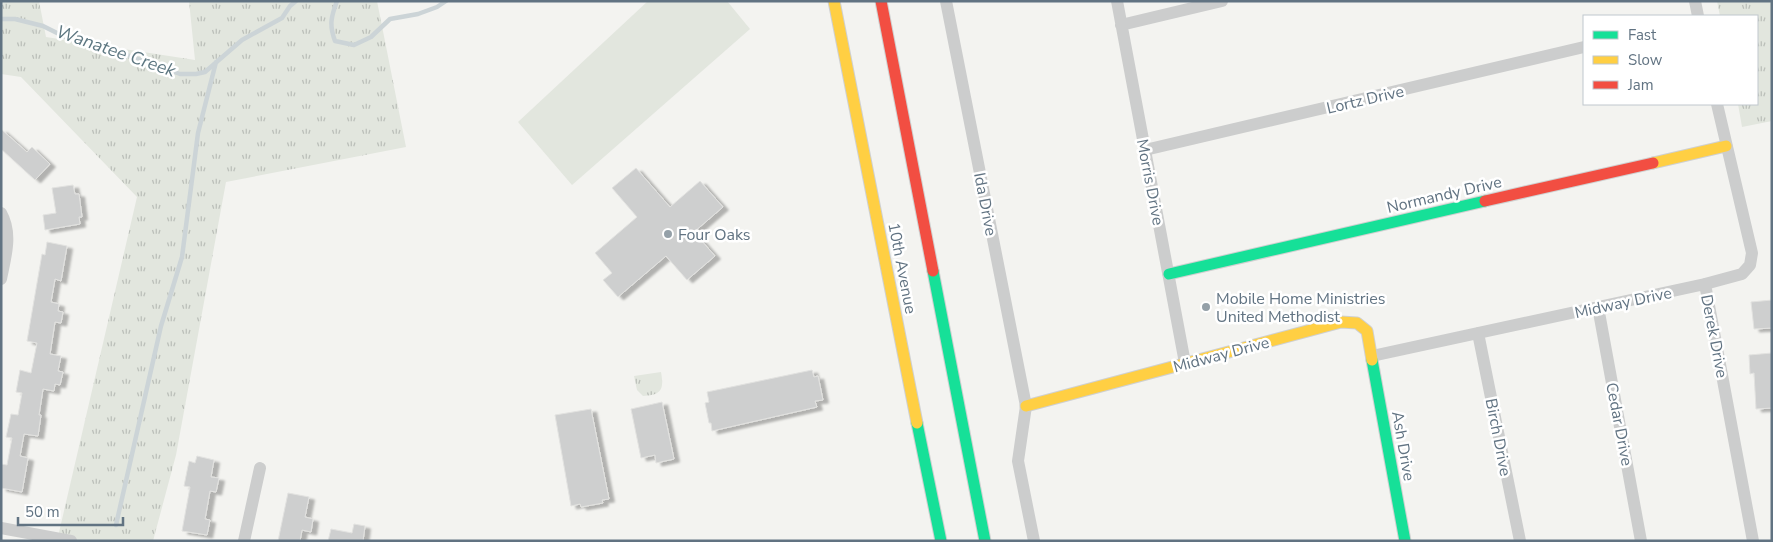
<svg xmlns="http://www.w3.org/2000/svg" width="1773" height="542" viewBox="0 0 1773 542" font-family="'Nunito Sans',sans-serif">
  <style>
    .grass { fill: url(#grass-tufts) }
    .garden { fill: #e2e6de }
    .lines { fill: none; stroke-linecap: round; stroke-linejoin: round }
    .stream { stroke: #ccd4d7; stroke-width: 4.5 }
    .building { fill: #cecfcf; stroke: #e2e2e0; filter: url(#shadow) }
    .fast-casing { stroke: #cfd0d0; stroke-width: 13 }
    .slow-casing { stroke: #cfd0d0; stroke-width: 13 }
    .jam-casing { stroke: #cfd0d0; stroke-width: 13 }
    .street { stroke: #cccdcd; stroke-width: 12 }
    .fast { stroke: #16e098; stroke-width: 11 }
    .slow { stroke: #ffcf43; stroke-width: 11 }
    .jam { stroke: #f24e42; stroke-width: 11 }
    .poi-dot { fill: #94a0a8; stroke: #fff; stroke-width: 2 }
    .labels { text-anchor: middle; stroke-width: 5; stroke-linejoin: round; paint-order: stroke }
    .street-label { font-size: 16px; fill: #617382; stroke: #fff }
    .poi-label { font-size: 16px; fill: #617382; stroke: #fff; text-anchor: start }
    .water-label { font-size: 18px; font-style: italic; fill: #5c7680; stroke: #fff }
  </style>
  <defs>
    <pattern id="grass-tufts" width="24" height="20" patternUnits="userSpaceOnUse" patternTransform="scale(1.25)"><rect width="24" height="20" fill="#e2e6de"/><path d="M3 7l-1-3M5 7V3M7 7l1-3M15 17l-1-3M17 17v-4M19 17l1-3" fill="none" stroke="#bbbfb9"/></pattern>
    <filter id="shadow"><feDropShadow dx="5.5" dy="3" stdDeviation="1" flood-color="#0004"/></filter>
  </defs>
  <rect width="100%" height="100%" fill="#f3f3f0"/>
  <path class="grass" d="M1 1H39L46 37 195 60 189 1H377L406 147 226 182 176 455 153 541H57L137 197 21 77 1 74Z
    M1717 1H1772V121L1742 127 1738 104H1757V16H1720Z
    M661 372C664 389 662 395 643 396L637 390 634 376Z"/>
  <path class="garden" d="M648 1H727L750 29 572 185 518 122Z"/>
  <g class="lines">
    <path class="stream" d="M337 1C331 17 329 25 335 41L354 45 371 37 390 19 418 14 437 7 446 1
      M1 19H15L43 26 67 38 99 48 116 51 180 74H196L205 72 242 40 282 18 290 6 296 1
      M116 525 161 326 182 257 198 133 216 62"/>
  </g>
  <path class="building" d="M1 129 27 152 32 147 50 164 35 180 1 149Z
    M636 168 670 207 700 181 723 207 694 232 715 256 687 280 666 256 618 297 603 280 612 273 595 253 637 217 612 188Z
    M73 185 75 194H79L82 217H79L80 224 45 230 43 215 56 213 52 188Z
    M47 242 67 246 61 281 55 279 51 302 59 304 58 311 63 312 61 323 55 322 50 354 61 356 58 371 63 372 60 385 55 384 54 391 43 389 39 415H41L38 436 24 434 20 456 28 458 22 492 1 488V464L7 465 12 438 6 437 11 414 18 415 22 393 16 392 20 370 31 373 37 343 27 341 42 254 45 255Z
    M1772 300V328L1754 329 1751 302Z
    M1772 353V408L1756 409 1754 373 1750 374 1749 355Z
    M812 370 814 377 818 376 823 400 815 401 817 407 712 431 711 423H709L705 403 709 402 707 392Z
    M662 402 674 459 656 463 655 455 641 458 631 409Z
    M591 409 609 499 602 500 603 503 581 507 580 504 571 506 555 415Z
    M197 456 214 460 211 477 219 478 216 492 210 491 205 519 210 520 207 535 182 531 190 487 184 486 189 461 195 463Z
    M288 493 309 497 305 517 313 519 311 532 302 530 300 541H278Z
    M354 524 365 526 363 541H328L331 529 352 533Z"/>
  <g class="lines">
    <g class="fast-casing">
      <path id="fast" d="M933 271 985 541
        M1169 274 1485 201
        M1372 360 1405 541
        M917 423 941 541"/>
    </g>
    <g class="slow-casing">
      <path id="slow" d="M834 1 917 423
        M1653 163 1726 146
        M1026 406 1341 322 1357 323 1367 331 1372 360"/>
    </g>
    <g class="jam-casing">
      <path id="jam" d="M881 1 933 271
        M1485 201 1653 163"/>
    </g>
    <path class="street" d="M946 1 1026 406 1018 461 1034 541
      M1117 1 1185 363
      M1695 1 1698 16
      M1121 25 1222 1
      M1145 150 1584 47
      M1 213C13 234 5 258 1 279
      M1705 284 1753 541
      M1598 307 1641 541
      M1478 333 1520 541
      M1372 356 1705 284 1742 274 1750 265 1752 253 1717 104
      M1 528 71 541
      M244 541 260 468"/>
    <use href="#fast" class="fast"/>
    <use href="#slow" class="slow"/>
    <use href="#jam" class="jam"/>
  </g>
  <g class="poi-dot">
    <circle cx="668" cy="234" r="5"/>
    <circle cx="1206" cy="307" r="5"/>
  </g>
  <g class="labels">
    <g class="street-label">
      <text transform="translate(1365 99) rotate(-13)" y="6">Lortz Drive</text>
      <text transform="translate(1151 182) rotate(79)" y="6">Morris Drive</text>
      <text transform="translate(1444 194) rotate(-13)" y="6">Normandy Drive</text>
      <text transform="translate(986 204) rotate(79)" y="6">Ida Drive</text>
      <text transform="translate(903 268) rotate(79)" y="6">10th Avenue</text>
      <text transform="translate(1623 302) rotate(-12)" y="6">Midway Drive</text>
      <text transform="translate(1715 336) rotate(79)" y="6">Derek Drive</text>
      <text transform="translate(1221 354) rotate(-15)" y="6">Midway Drive</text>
      <text transform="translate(1620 424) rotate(79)" y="6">Cedar Drive</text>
      <text transform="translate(1499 437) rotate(79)" y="6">Birch Drive</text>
      <text transform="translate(1404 446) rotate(80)" y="6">Ash Drive</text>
    </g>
    <g class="poi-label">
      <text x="678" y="240">Four Oaks</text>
      <text x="1216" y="304">Mobile Home Ministries<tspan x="1216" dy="18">United Methodist</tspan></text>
    </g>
    <g class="water-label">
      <text transform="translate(116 51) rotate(19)" y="6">Wanatee Creek</text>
    </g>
  </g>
  <rect width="1773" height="542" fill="none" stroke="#617382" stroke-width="5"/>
  <rect x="1583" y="15" width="175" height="90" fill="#ffffff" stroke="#c0c7cd"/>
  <rect x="1593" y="31" width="25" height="8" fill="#16e098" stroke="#c0c7cd"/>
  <text x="1628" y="40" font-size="15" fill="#617382">Fast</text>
  <rect x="1593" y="56" width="25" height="8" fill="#ffcf43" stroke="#c0c7cd"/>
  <text x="1628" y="65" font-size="15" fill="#617382">Slow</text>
  <rect x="1593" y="81" width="25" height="8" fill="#f24e42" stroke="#c0c7cd"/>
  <text x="1628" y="90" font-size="15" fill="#617382">Jam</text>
  <path d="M18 517v8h105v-8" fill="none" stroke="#617382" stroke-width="2.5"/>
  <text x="25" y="517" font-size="15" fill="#617382" stroke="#ffffff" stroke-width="4" paint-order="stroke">50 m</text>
</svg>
